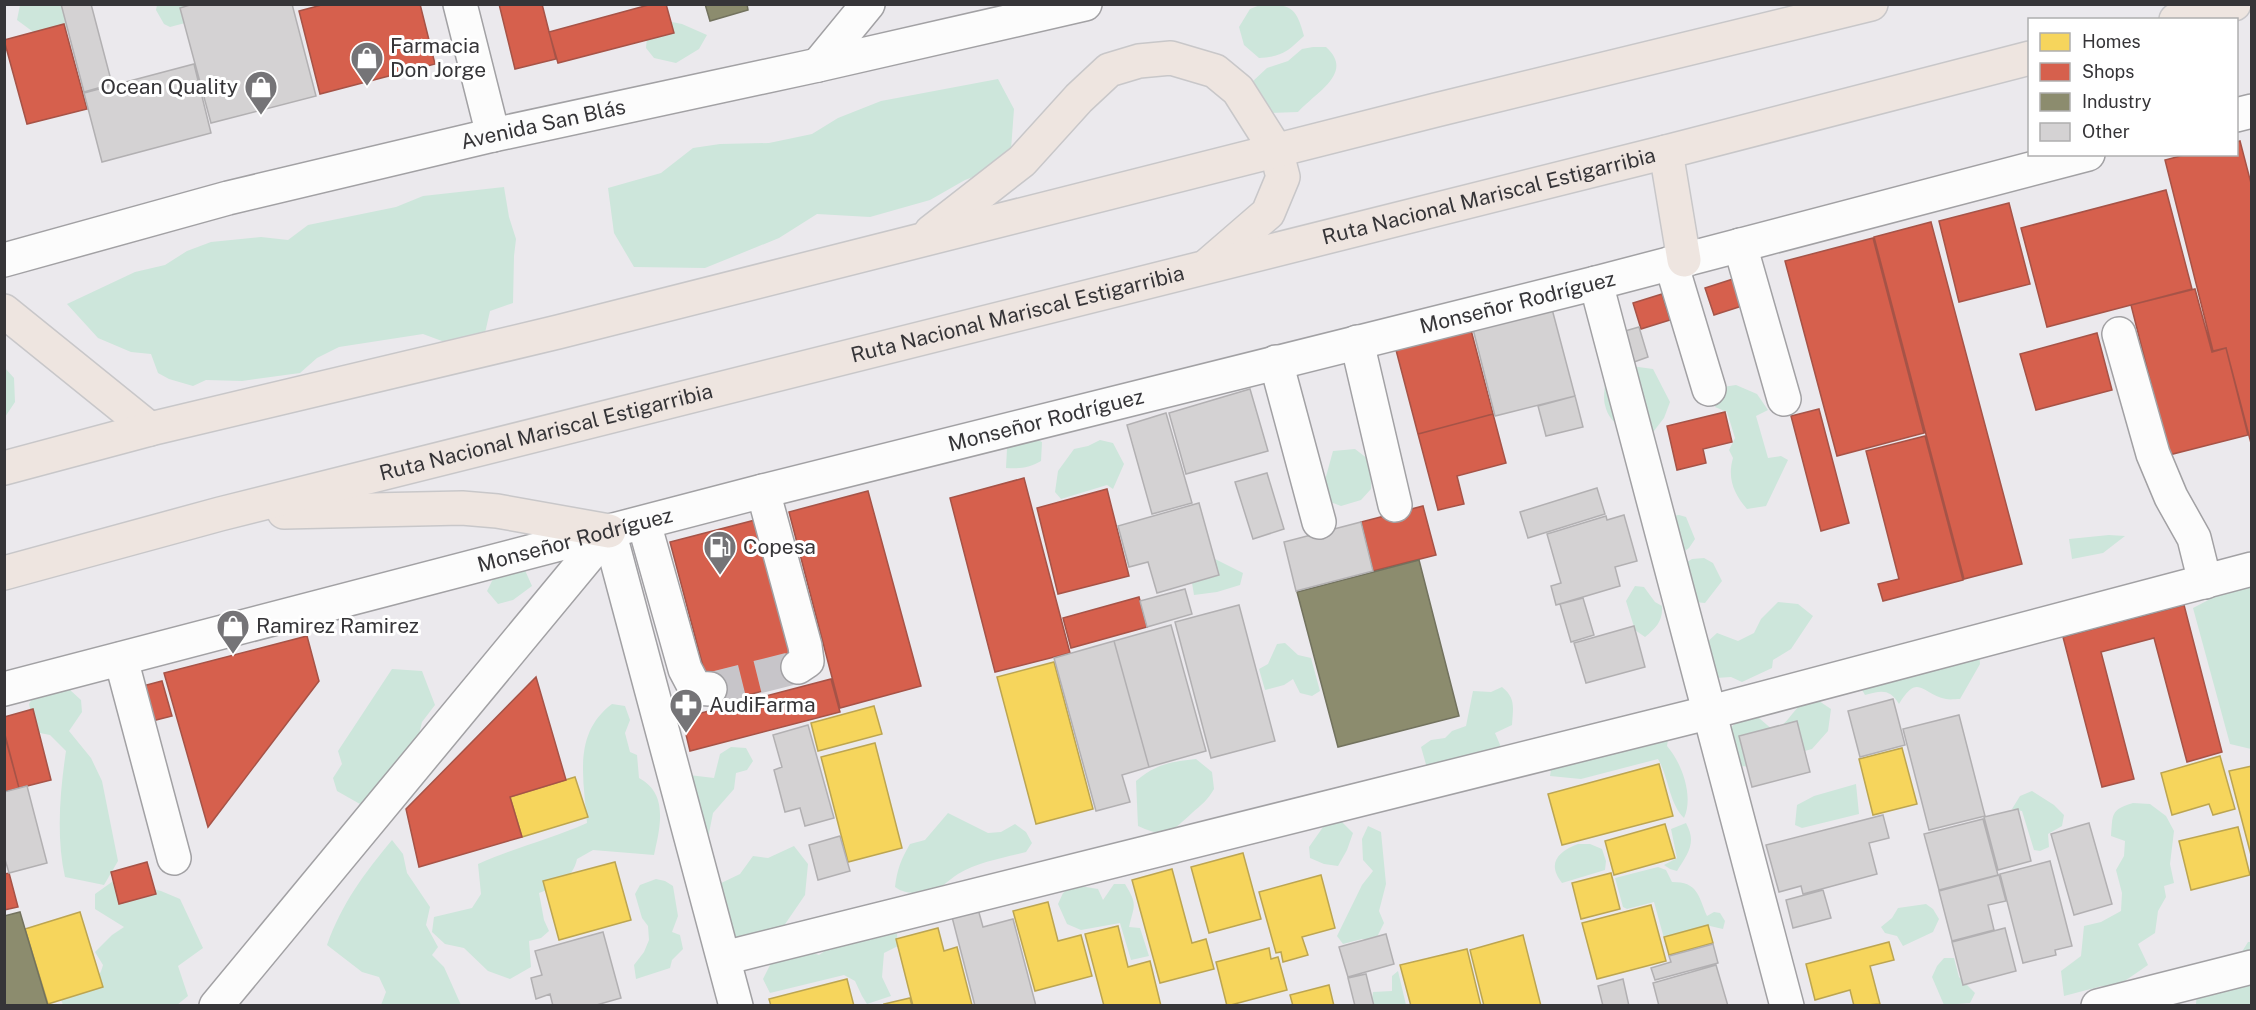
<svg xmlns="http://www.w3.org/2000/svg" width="2256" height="1010" viewBox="0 0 2256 1010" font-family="'Public Sans',sans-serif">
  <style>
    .green { fill: #cde6db }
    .homes { fill: #f6d55c; stroke: #bca551; stroke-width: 1.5 }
    .shops { fill: #d6604d; stroke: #a65347; stroke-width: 1.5 }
    .industry { fill: #8c8c6e; stroke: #72725e; stroke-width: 1.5 }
    .building { fill: #d4d2d3; stroke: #b2b0b2; stroke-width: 1.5 }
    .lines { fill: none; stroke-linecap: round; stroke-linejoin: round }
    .minor-tunnel { stroke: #c7c5c9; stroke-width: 33; stroke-dasharray: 33 16; stroke-linecap: butt }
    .minor-casing { stroke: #a2a1a4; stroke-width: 36 }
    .highway-casing { stroke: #c8c7c9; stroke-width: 36 }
    .minor { stroke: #fcfcfc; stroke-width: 33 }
    .highway { stroke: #eee5e0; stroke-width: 33 }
    .labels { text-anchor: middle; stroke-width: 6; stroke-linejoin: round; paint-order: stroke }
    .poi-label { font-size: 21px; fill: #363538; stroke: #fff; text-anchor: start }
    .street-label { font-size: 21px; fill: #363538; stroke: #fff }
  </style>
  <rect width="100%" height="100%" fill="#ebe9ed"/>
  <path class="green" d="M20 5H69L67 30 36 34 17 20Z
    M157 5H195L185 23 170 27 164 24 156 10Z
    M1260 5C1290 4 1296 6 1304 36 1288 51 1282 57 1259 58L1244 45 1239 27 1250 9Z
    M667 21 682 24 707 35 699 49 676 63 654 58 646 48 648 26Z
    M1313 47H1326C1355 73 1316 92 1298 112L1268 113 1252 82 1267 68 1288 61 1302 49Z
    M998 79 1014 109 1010 163 965 180 930 200 870 217 817 214 779 238 705 268 634 267 614 233 608 188 661 173 693 148 720 144 769 143 812 134 838 118 881 101Z
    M504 187 509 217 516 239 514 256 513 303 490 311 485 333 450 344 423 334 339 347 317 358 300 373 242 381 206 380 193 386 169 379 158 373 151 354 131 352 98 338 67 304 135 272 165 265 187 251 211 242 261 237 288 240 308 225 396 207 423 196Z
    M1631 366 1653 369 1670 402 1664 418 1650 436C1631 432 1610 428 1605 405 1603 398 1605 388 1605 381Z
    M5 368 14 378 15 402 5 417Z
    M1736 385 1757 394 1768 410 1756 416 1768 458 1781 456 1788 460 1766 506 1747 509C1734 494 1727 478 1733 458L1729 450 1735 438 1727 412 1715 407 1723 387Z
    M1013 435 1029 436 1042 442 1041 461C1029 468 1019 469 1006 468L1007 449Z
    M1100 440 1113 443 1124 464 1113 489 1107 485 1061 499 1055 492 1058 471 1074 449 1088 446Z
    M1355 449 1372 462 1371 489 1361 500 1341 506 1328 501 1322 491 1333 451Z
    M1679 515 1686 517 1695 539 1689 548 1679 555 1662 517Z
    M2109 535 2125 536 2103 553 2072 559 2069 539Z
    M1207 555 1243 573 1240 585 1217 592 1194 595 1192 583Z
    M1704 558 1713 563 1722 581 1705 603 1685 601 1680 566 1692 559Z
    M524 568 532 586 513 600 498 604 487 591 494 577Z
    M2251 585V749L2230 744 2193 608 2218 595Z
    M1635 586 1644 587 1655 602 1662 606C1663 621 1656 628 1645 637L1635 630 1626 601Z
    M1778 602 1798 604 1813 616 1791 649 1773 660 1772 668 1742 682 1731 677 1716 678 1704 645 1717 633 1738 641 1754 633 1761 619Z
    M1285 643 1298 655 1311 658 1320 691 1312 696 1300 693 1293 679 1284 685 1265 690 1259 669 1268 664 1277 644Z
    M1979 653 1980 664 1960 699C1956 699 1950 700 1946 699 1922 694 1918 672 1899 704 1889 688 1881 691 1865 695L1861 688Z
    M392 669 422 671 435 705 422 722 416 747 367 808 337 791 333 778 342 764 338 751Z
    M58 679 81 700 82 712 69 731 91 758 102 781 118 861 104 885 65 877C56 837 60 791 66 751L50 735 40 733 33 721 29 704 37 691Z
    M1502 687C1516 698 1513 708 1512 725L1495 733 1501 747 1489 761 1427 768 1421 747 1431 740 1445 738 1452 731 1466 726 1473 691 1491 692Z
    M671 696 679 706 678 729 689 775 714 778 720 754 731 747 746 748 753 761 747 770 736 773 734 789 713 813 708 838 694 853 715 886 740 874 753 856 768 858 794 846 808 864 805 895 779 933 734 940 691 903 682 863 659 702Z
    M1807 699H1816L1831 709 1828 731 1812 749 1790 755 1760 773 1744 766 1721 772 1714 746 1740 718H1759L1774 731C1789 723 1793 709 1807 699Z
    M612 704 625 706 630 720 625 733 630 752 637 755 639 778C669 794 660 827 654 855L593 850 577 859C573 878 557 887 539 893L544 920 549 931 541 938 529 941 531 967 510 979 488 971 464 948 445 944 432 932 434 917 472 908 481 894 478 864C514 848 551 839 587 823 584 780 572 734 612 704Z
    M1669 733 1667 746C1682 763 1694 797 1684 818 1669 803 1669 778 1658 759L1581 779 1550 776 1553 758Z
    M1196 759 1212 772 1214 789C1208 800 1201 805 1192 813 1171 832 1166 839 1138 826L1136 781C1156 764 1170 762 1196 759Z
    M1856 784 1859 814 1802 828 1795 825 1797 805 1814 796Z
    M2032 791 2054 805 2064 815 2062 826 2048 834 2049 847 2040 851 2034 850 2022 811 2012 809 2020 796Z
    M2133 803 2150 804 2166 816 2174 831 2170 864 2174 883 2164 886 2166 897 2158 911 2155 933 2138 944 2148 965 2116 987 2102 986 2064 996 2061 971 2081 956 2084 926 2101 922 2121 911 2122 893 2116 870 2124 856 2125 841 2111 836C2113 814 2110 810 2133 803Z
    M948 813 988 833 1001 832 1015 824 1026 832 1032 843 1026 852C1004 858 978 862 958 874 948 880 940 891 926 893 916 894 902 893 895 887 897 870 901 859 910 844L925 840Z
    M1328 820 1341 821 1353 833 1347 850 1338 866 1324 864 1310 858 1309 847Z
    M1686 823C1697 843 1688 853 1677 871L1670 869 1664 865 1677 858 1671 829Z
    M1368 826 1381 832 1386 884 1379 911 1384 923 1375 941 1362 939 1343 944 1337 936 1362 885 1373 871 1363 860 1362 839Z
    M392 840 403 854 407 873 430 907 426 925 438 947 432 955 444 967 461 1005H381L386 992 379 977 362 972 327 945C342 903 364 874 392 840Z
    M1578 844H1590L1602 849 1606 861 1605 870 1562 883C1547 864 1557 852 1578 844Z
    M1658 867 1666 870 1672 882C1698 882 1698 895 1707 916L1714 912 1720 913 1725 921 1723 929 1710 926 1671 945 1665 942 1654 902 1627 909 1623 907 1615 878Z
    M116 879 161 891 180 899 203 948 178 966 188 996 177 1005H63L60 997C80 993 98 986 103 965L95 952 112 935 124 927 95 909V894Z
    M656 879 665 881 673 886 678 916 672 932 680 935 683 949 672 960 670 968 636 979 634 965 644 952 649 940 648 926 642 918 635 894 640 885Z
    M1114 884H1125C1138 905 1134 905 1129 927L1140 928 1149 956 1131 960 1120 923 1081 930 1067 924 1058 904 1063 893 1074 885 1098 889 1103 900Z
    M1926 904 1933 909 1939 919 1933 932 1903 946 1897 936 1885 933 1881 927 1892 918 1898 908Z
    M879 930 897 934 898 946 884 953 882 977 891 996 867 1004 862 996 855 981 844 975 770 993 763 979 771 963 806 951 819 955 829 948 847 944Z
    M2248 942H2251V1005L2194 1006 2196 1004 2197 992 2225 979Z
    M1944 958H1954L1959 977 1975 993 1970 1003 1944 1005 1932 977 1937 966Z
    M1398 971 1406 1005 1371 1006 1373 992 1392 991V976Z"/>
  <path class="homes" d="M1054 662 1093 809 1036 824 997 677Z
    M874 706 882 734 818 751 811 723Z
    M875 743 902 848 848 862 821 757Z
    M1902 748 1917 804 1873 815 1859 759Z
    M2220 756 2235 809 2213 815 2209 804 2172 815 2161 773Z
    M1659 764 1673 816 1562 845 1548 794Z
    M2252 766V859L2229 771Z
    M575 777 588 817 522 837 510 797Z
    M1665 824 1675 858 1614 875 1605 841Z
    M2238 827 2250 875 2191 890 2179 841Z
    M1243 853 1261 919 1209 933 1191 867Z
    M615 862 631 920 559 940 543 881Z
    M1172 869 1192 943 1206 939 1214 969 1160 983 1132 880Z
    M1611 873 1620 909 1581 919 1572 883Z
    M1321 875 1335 928 1302 937 1308 955 1283 962 1281 952 1276 953 1259 892Z
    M1048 902 1058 941 1081 935 1092 976 1035 991 1013 911Z
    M1651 905 1666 961 1597 979 1582 923Z
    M80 912 103 987 48 1004 25 929Z
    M1708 925 1713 943 1669 955 1664 937Z
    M1118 926 1128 967 1150 961 1161 1006H1104L1085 934Z
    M938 928 944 951 957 947 972 1005 913 1006 896 939Z
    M1523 935 1541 1006H1484L1470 950Z
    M1889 942 1894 960 1870 966 1880 1004 1854 1006 1850 990 1815 1000 1806 964Z
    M1269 948 1271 959 1278 957 1287 990 1227 1006 1216 962Z
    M1467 949 1481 1006H1411L1400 965Z
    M847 979 854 1006H771L769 999Z
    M1329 985 1334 1006H1293L1290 995Z
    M910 998 912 1006H885L884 1004Z"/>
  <path class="shops" d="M325 4H420L435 64 320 94 299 11Z
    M499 4H542L556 59 515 69Z
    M652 4H666L674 33 558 63 549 32Z
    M64 24 87 109 27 124 4 40Z
    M2240 141 2252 187V447L2226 348 2213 351 2165 160 2188 154H2236V142Z
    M2166 190 2192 289 2047 327 2021 228Z
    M2009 203 2030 284 1959 302 1939 221Z
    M1931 222 2022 564 1964 579 1874 237Z
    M1873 238 1924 433 1837 456 1785 261Z
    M1733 279 1742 306 1714 315 1705 288Z
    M2195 289 2212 352 2226 348 2248 435 2169 455 2131 305Z
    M1662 294 1670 320 1641 329 1633 303Z
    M1471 330 1493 414 1418 434 1396 350Z
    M2097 333 2112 390 2036 410 2020 354Z
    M1819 409 1849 523 1821 531 1791 416Z
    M1725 412 1732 442 1703 449 1706 463 1677 470 1667 426Z
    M1493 414 1506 463 1457 476 1464 504 1438 510 1418 434Z
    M1925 436 1963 580 1883 601 1878 584 1899 579 1866 451Z
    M1024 478 1070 653 995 672 950 498Z
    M1107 489 1129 576 1058 594 1037 508Z
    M868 491 921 686 840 708 789 512Z
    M1423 506 1436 555 1373 571 1361 522Z
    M759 519 802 681 713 704 670 542Z
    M1139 597 1147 627 1071 648 1063 618Z
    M2184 605 2222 752 2187 762 2154 638 2101 652 2134 779 2102 787 2063 637Z
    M307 636 319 681 208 827 164 673Z
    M536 677 566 780 510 797 522 837 419 867 406 809Z
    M831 679 840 712 690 751 682 718Z
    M162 681 172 716 148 722 139 687Z
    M33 709 51 780 19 788 4 731V717Z
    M4 733 19 788 4 792Z
    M147 862 156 894 119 904 111 872Z
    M9 873 18 907 4 910V874Z"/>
  <path class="industry" d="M705 4H747L748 10 710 21Z
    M1419 560 1459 716 1338 747 1297 592Z
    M20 912 25 929 48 1006H4V916Z"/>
  <path class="building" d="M61 4H91L112 84 84 92Z
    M193 4H292L316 96 211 123 180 8Z
    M194 64 211 133 102 162 84 93Z
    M1552 309 1575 396 1495 416 1473 329Z
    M1639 327 1648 357 1634 362 1625 331Z
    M1250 389 1268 451 1186 474 1169 413Z
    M1575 396 1583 427 1546 436 1538 406Z
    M1166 413 1192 503 1152 514 1127 425Z
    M1267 473 1284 529 1253 539 1235 482Z
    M1597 488 1605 514 1528 538 1520 512Z
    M1199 503 1219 575 1157 593 1148 562 1129 567 1118 526Z
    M1624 515 1637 561 1615 567 1620 586 1556 605 1551 586 1561 583 1547 534 1606 516 1607 520Z
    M1361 522 1373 571 1296 591 1284 542Z
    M1185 589 1192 614 1147 627 1140 601Z
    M1583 598 1594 635 1571 642 1560 604Z
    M1239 605 1275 741 1211 758 1175 622Z
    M1171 625 1206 751 1149 767 1114 641Z
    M1634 626 1645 667 1586 683 1574 643Z
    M1114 641 1149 767 1122 775 1130 802 1096 811 1054 658Z
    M1893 699 1905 745 1860 757 1848 711Z
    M1959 715 1985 816 1929 830 1903 729Z
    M1797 721 1810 772 1752 787 1739 736Z
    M808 725 834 818 805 826 800 808 785 812 774 770 782 767 773 735Z
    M27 786 47 863 9 873 4 856V792Z
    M2018 809 2031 861 1998 870 1984 817Z
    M1883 815 1889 838 1869 843 1877 874 1803 894 1801 886 1779 892 1766 845Z
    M1983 819 1998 875 1939 890 1924 834Z
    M2089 823 2112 904 2074 915 2051 834Z
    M840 836 850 871 818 880 809 845Z
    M2050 861 2072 946 2055 950 2056 955 2023 963 2000 874Z
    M1999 875 2006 901 1988 905 1994 930 1952 941 1939 891Z
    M1823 890 1831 918 1793 928 1786 900Z
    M978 909 983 927 1013 919 1036 1006H975L952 917Z
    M2005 928 2016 971 1963 985 1952 942Z
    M603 932 621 998 593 1006H553L550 994 536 999 531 978 542 975 535 951Z
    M1386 934 1394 964 1348 977 1339 947Z
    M1713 944 1718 963 1655 980 1651 968 1671 962 1669 956Z
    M1716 965 1728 1006H1659L1653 983Z
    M1366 974 1374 1006H1355L1348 978Z
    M1623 979 1629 1006H1603L1598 986Z"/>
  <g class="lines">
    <path class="minor-tunnel" d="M710 689 798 667"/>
    <g class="minor-casing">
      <g id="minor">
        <path d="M460 4 493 135"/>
        <path d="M818 65 868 4"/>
        <path d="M2236 115 2252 111"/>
        <path d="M1740 245 1784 399"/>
        <path id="s1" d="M4 260 228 198 493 135 818 65 1085 4"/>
        <path d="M1671 263 1709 389"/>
        <path d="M1596 283 1787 1006"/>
        <path d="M2119 334 2153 454 2171 497 2194 538 2205 582"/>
        <path d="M1357 342 1395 505"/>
        <path d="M1276 362 1319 522"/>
        <path d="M763 491 805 646 807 661 798 667"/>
        <path d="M644 523 685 669 695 688 710 689"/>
        <path d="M609 531 736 1006"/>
        <path d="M121 659 174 858"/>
        <path id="s2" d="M4 689 763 491 1596 283 2088 154"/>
        <path d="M724 958 1711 712 2252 569"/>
        <path d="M216 1006 609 531"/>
        <path d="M2098 1006 2252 967"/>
      </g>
    </g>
    <g class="highway-casing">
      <g id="highway">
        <path d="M2176 20 2234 4"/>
        <path d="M1666 152 1684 260"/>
        <path d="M931 232 1022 161 1079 98 1109 70 1139 61 1171 58 1215 71 1238 90 1276 150 1283 177 1268 213 1209 264"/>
        <path d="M4 311 150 429"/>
        <path d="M4 468 150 429 558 332 1436 110 1871 4"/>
        <path d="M284 512 462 508 497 511 609 531"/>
        <path id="s3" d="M4 573 220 514 1666 152 2030 58"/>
      </g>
    </g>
    <use href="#minor" class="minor"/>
    <use href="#highway" class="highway"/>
  </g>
  <defs>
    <g id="shop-pin" transform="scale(1.725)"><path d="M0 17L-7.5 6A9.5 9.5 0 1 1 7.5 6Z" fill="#757477" stroke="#fff"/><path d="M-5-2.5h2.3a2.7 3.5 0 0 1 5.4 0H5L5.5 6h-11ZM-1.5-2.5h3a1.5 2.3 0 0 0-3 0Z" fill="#fff"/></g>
    <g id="fuel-pin" transform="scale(1.725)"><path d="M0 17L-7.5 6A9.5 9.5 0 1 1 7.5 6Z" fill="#757477" stroke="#fff"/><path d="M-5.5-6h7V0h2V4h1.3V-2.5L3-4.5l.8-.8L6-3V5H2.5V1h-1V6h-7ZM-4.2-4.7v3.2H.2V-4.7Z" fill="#fff"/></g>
    <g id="pharmacy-pin" transform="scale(1.725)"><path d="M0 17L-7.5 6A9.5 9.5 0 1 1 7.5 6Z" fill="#757477" stroke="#fff"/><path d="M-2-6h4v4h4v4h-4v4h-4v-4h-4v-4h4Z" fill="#fff"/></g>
  </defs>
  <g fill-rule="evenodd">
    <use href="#shop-pin" x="367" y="58"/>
    <use href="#shop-pin" x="261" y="87"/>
    <use href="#fuel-pin" x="720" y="547"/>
    <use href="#shop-pin" x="233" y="626"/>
    <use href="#pharmacy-pin" x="686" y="705"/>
  </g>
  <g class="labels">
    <g class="poi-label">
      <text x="390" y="53">Farmacia<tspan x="390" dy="24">Don Jorge</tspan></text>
      <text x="238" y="94" text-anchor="end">Ocean Quality</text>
      <text x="743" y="554">Copesa</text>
      <text x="256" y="633">Ramirez Ramirez</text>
      <text x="709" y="712">AudiFarma</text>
    </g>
    <g class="street-label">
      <text dy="7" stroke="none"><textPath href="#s1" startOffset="556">Avenida San Blás</textPath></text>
      <text dy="7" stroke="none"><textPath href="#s3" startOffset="1532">Ruta Nacional Mariscal Estigarribia</textPath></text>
      <text dy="7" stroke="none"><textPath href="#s2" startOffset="1562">Monseñor Rodríguez</textPath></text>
      <text dy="7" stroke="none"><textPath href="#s3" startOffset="1046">Ruta Nacional Mariscal Estigarribia</textPath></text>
      <text dy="7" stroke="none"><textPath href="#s2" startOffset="1076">Monseñor Rodríguez</textPath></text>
      <text dy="7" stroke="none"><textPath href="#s3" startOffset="560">Ruta Nacional Mariscal Estigarribia</textPath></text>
      <text dy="7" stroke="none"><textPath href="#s2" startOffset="590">Monseñor Rodríguez</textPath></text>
    </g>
  </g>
  <rect width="2256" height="1010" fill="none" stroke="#363538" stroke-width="12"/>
  <rect x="2028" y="18" width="210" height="138" fill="#ffffff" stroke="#afaeaf" stroke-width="1.5"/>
  <rect x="2040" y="33" width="30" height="18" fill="#f6d55c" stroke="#afaeaf" stroke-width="1.5"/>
  <text x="2082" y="48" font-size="18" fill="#363538">Homes</text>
  <rect x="2040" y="63" width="30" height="18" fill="#d6604d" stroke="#afaeaf" stroke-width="1.5"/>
  <text x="2082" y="78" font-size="18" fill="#363538">Shops</text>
  <rect x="2040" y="93" width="30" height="18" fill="#8c8c6e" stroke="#afaeaf" stroke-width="1.5"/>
  <text x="2082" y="108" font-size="18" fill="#363538">Industry</text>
  <rect x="2040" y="123" width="30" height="18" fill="#d4d2d3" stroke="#afaeaf" stroke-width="1.5"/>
  <text x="2082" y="138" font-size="18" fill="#363538">Other</text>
</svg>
